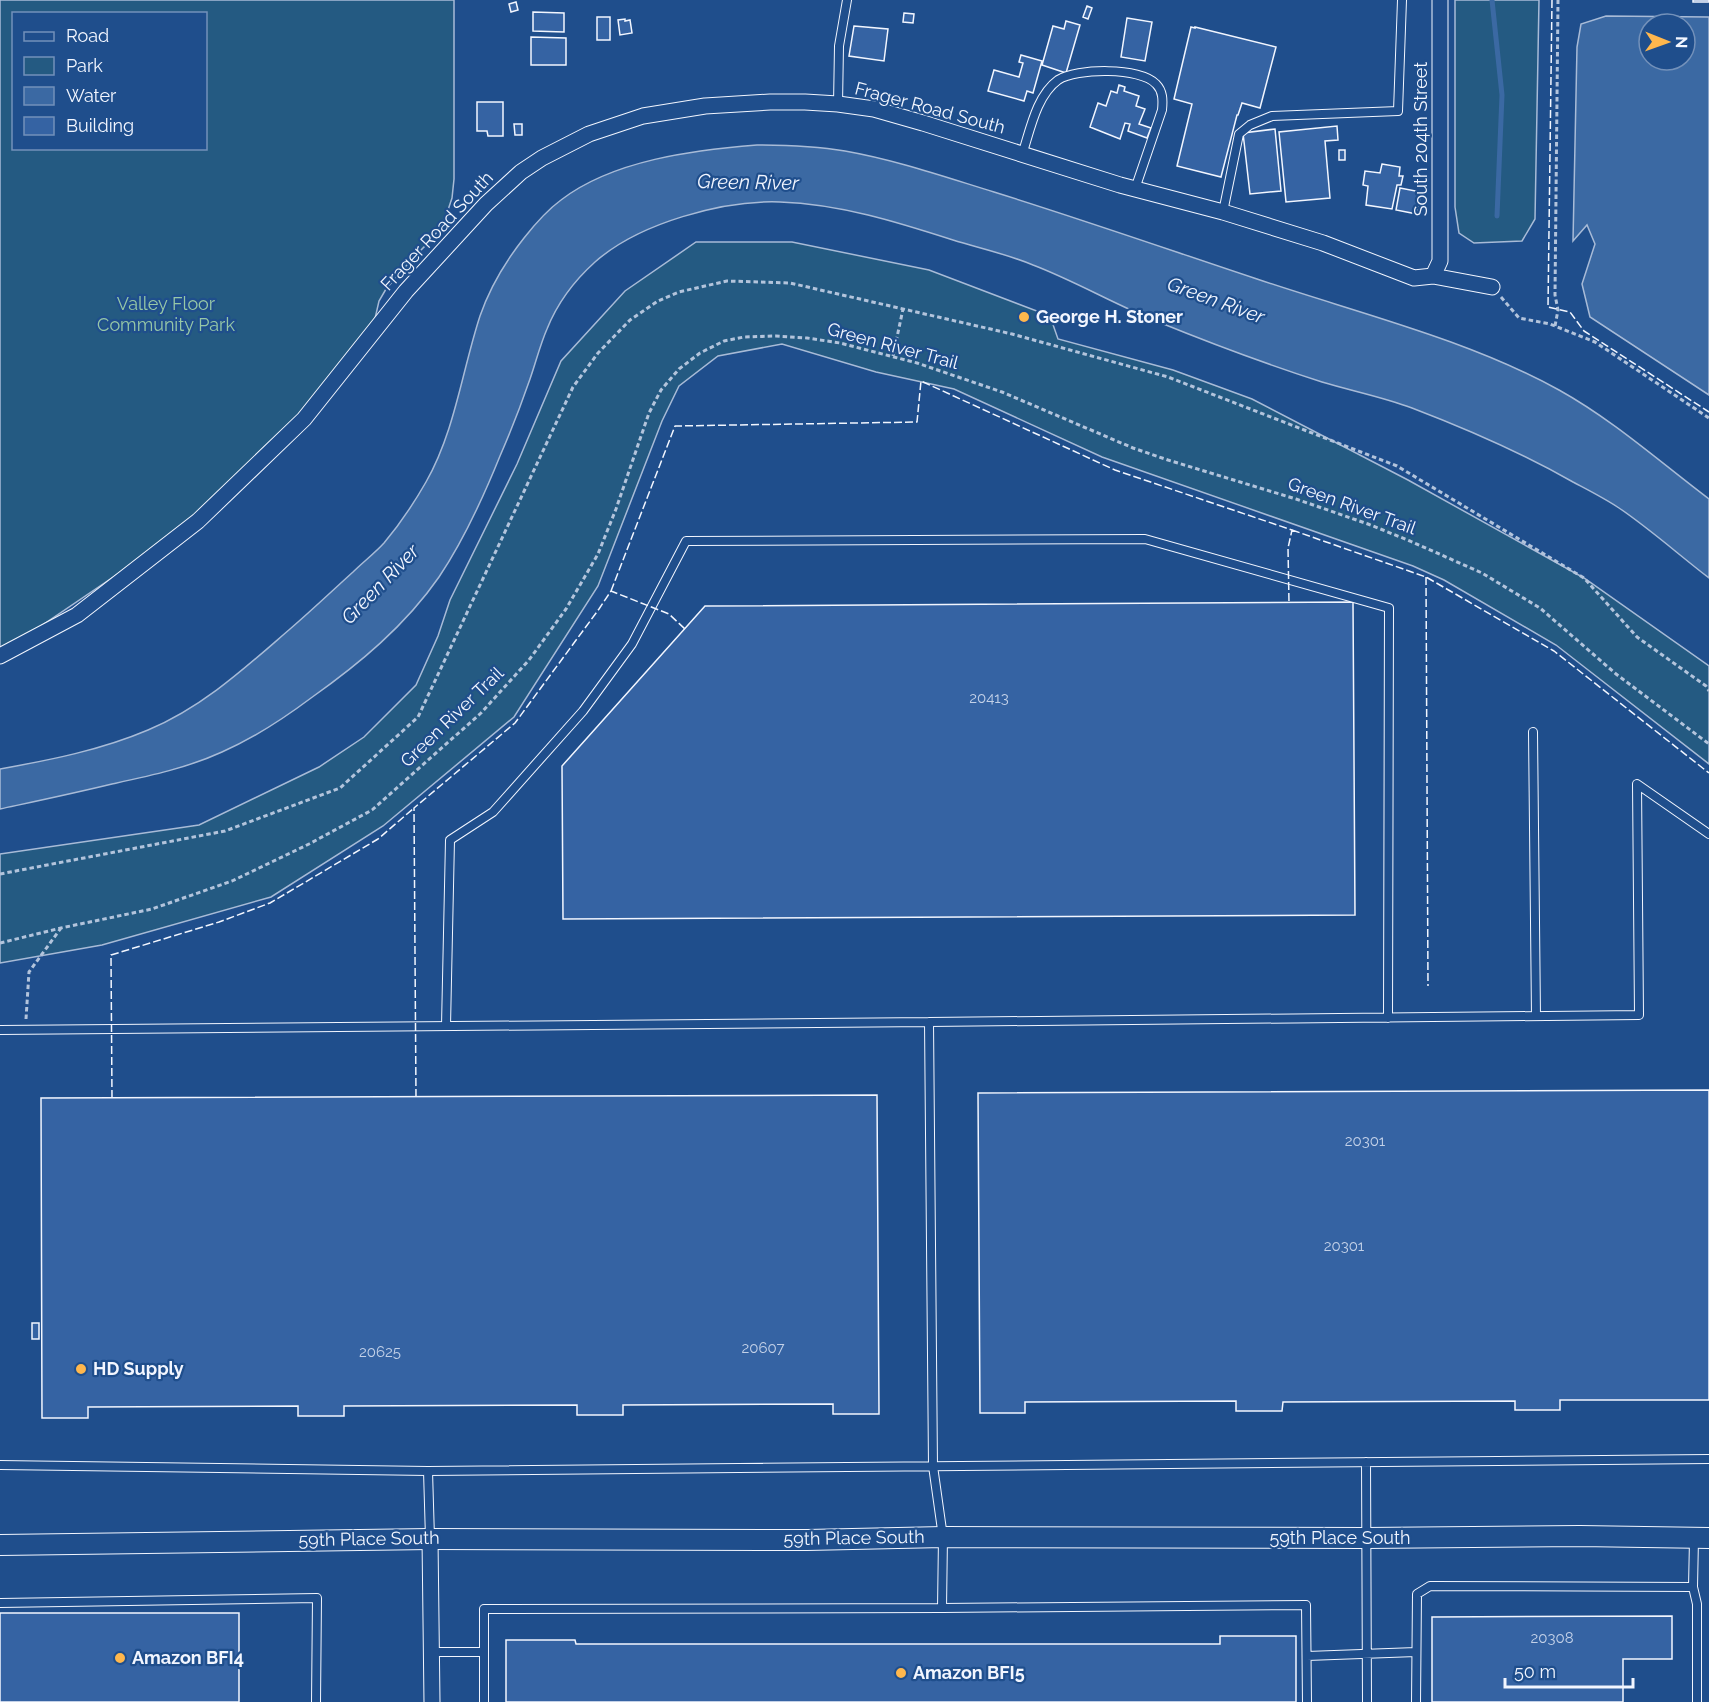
<svg xmlns="http://www.w3.org/2000/svg" width="1709" height="1702" viewBox="0 0 1709 1702" font-family="Raleway,sans-serif">
  <style>
    .green { fill: #245a82; stroke: #a8bbd7; stroke-width: 1.5; fill-rule: evenodd }
    .water { fill: #3b69a3; stroke: #a8bbd7; stroke-width: 1.5; fill-rule: evenodd }
    .lines { fill: none; stroke-linecap: round; stroke-linejoin: round }
    .stream { stroke: #3b69a3; stroke-width: 5 }
    .building { fill: #3563a3; stroke: #f2f6ff; stroke-width: 1.5 }
    .service-casing { stroke: #f2f6ff; stroke-width: 10 }
    .minor-casing { stroke: #f2f6ff; stroke-width: 17 }
    .tertiary-casing { stroke: #f2f6ff; stroke-width: 22 }
    .path { stroke: #b3c4dc; stroke-width: 3; stroke-dasharray: 4.5 3; stroke-linecap: butt }
    .service { stroke: #1f4e8c; stroke-width: 8 }
    .minor { stroke: #1f4e8c; stroke-width: 15 }
    .tertiary { stroke: #1f4e8c; stroke-width: 20 }
    .fence { stroke: #f2f6ff; stroke-width: 1.5; stroke-dasharray: 8 3; stroke-linecap: butt }
    .poi-dot { fill: #ffb74d; stroke: #1f4e8c; stroke-width: 2 }
    .labels { text-anchor: middle; stroke-width: 4.5; stroke-linejoin: round; paint-order: stroke }
    .number-label { font-size: 15px; fill: #c3d1e8 }
    .street-label { font-size: 18px; fill: #f2f6ff; stroke: #1f4e8c }
    .park-label { font-size: 18px; fill: #97c8a6; stroke: #1f4e8c }
    .poi-label { font-size: 18px; font-weight: bold; fill: #f2f6ff; stroke: #1f4e8c; text-anchor: start }
    .water-label { font-size: 20px; font-style: italic; fill: #f2f6ff; stroke: #1f4e8c }
  </style>
  <rect width="100%" height="100%" fill="#1f4e8c"/>
  <path class="green" d="M0 0H454V179L452 198 445 219 433 238 413 258 386 289 379 301 374 323 305 409 213 502 156 548 35 630 0 648ZM14 14H206V148H14Z
    M1455 0H1539L1535 219 1522 241 1474 243 1459 233 1455 207Z
    M696 242H792L929 270 1050 316 1058 339 1173 370 1252 399 1408 480 1584 578 1709 666V764L1556 645 1444 580 1413 566 1102 457 954 389 876 372 782 344 718 356 679 386 662 421 598 586 514 717 383 826 271 897 102 945 0 963V854L199 825 319 767 364 737 416 685 438 636 450 600 517 464 561 361 625 291Z"/>
  <path class="water" d="M1606 16 1709 17V395L1590 317 1582 284 1595 244 1587 225 1573 241 1577 47 1581 24ZM1649 24H1685V60H1649Z
    M757 145C787 145 816 146 845 151 896 160 945 177 994 192 1081 219 1167 249 1254 278 1354 312 1467 339 1559 390 1613 420 1660 462 1709 499V578C1679 555 1650 529 1619 508 1604 498 1588 490 1573 482 1522 453 1467 429 1412 408 1383 397 1352 391 1322 382 1266 364 1210 343 1156 321 1114 304 1075 281 1033 265 1007 254 979 248 953 240 897 222 840 204 780 202 723 200 639 223 595 262 575 280 557 304 547 329 540 345 536 362 530 379 521 405 511 431 500 456 483 498 464 540 439 577 405 626 359 664 311 698 283 719 254 738 222 752 187 768 149 776 112 784 75 793 37 801 0 809V769C50 760 101 750 148 730 203 707 246 667 290 629 312 610 332 591 353 572 363 562 375 553 384 543 400 524 414 503 426 482 455 431 462 371 480 316 490 287 505 262 524 238 535 224 546 211 561 200 613 160 694 150 757 145Z"/>
  <g class="lines">
    <path class="stream" d="M1492 0 1502 95 1497 216"/>
  </g>
  <path class="building" d="M1693 0H1709V2H1693Z
    M516 2 518 10 511 12 509 4Z
    M1087 6 1092 8 1088 19 1083 17Z
    M533 12 564 13V32L533 31Z
    M904 13 914 14 913 23 903 22Z
    M597 17H610V40H597Z
    M1127 18 1152 22 1145 61 1121 57Z
    M625 19V21L630 20 632 33 620 35 618 20Z
    M1066 21 1080 25 1066 73 1042 65 1053 26 1064 29Z
    M854 26 888 29 884 61 849 56Z
    M1191 27 1195 28V27L1276 47 1260 108 1242 103 1238 115H1237L1221 177 1177 166 1192 104 1174 99Z
    M531 37 566 38V65H531Z
    M1021 55 1042 61 1033 93 1027 91 1024 101 988 91 994 70 1019 77 1023 63 1019 62Z
    M1119 85 1125 87 1124 91 1139 96 1136 106 1145 109 1139 124 1151 128 1147 138 1128 131 1130 124 1125 123 1120 139 1090 127 1098 103 1106 106 1111 91 1117 93Z
    M477 102H503V136H488L487 131H477Z
    M514 124H522V135H515Z
    M1337 126 1338 140 1325 141 1330 198 1286 202 1279 132Z
    M1275 129 1281 191 1250 194 1243 133Z
    M1339 150H1345V160H1339Z
    M1382 164 1400 167 1399 176H1403L1401 185H1397L1392 209 1366 205 1368 186 1363 185 1365 171 1380 173Z
    M1400 188 1421 192 1417 214 1396 210Z
    M1353 602 1355 915 563 919 562 766 705 606Z
    M1709 1090V1400H1560V1410H1515V1401L1283 1402 1282 1411H1236V1401L1025 1402V1413H980L978 1093Z
    M877 1095 879 1414H833V1404L623 1405V1415H577V1405L344 1406V1416H298V1406L88 1407V1418H42L41 1098Z
    M32 1323H39V1339H32Z
    M0 1613H239V1702H0Z
    M1672 1616V1659H1623V1702H1432V1617Z
    M1220 1636H1296V1702H506V1640H575L576 1644H1220Z"/>
  <g class="lines">
    <g class="service-casing">
      <path id="service" d="M838 104 839 46 847 0
        M1022 155C1030 131 1036 96 1058 80 1076 68 1141 67 1156 84 1163 91 1163 100 1162 110L1135 189
        M1223 212 1239 134 1250 125 1272 116 1398 111 1402 0
        M1533 732 1536 1016
        M929 1022 1639 1015 1637 784 1709 834
        M446 1026 450 840 493 812 583 711 632 644 686 541 1145 539 1389 608 1388 1018
        M0 1030 929 1022 933 1466 943 1537 942 1608
        M1366 1462 1367 1702
        M0 1465 428 1471 1709 1459
        M428 1471 430 1538
        M1694 1539 1693 1587 1697 1604V1702
        M0 1603 317 1598 316 1702
        M431 1652H484
        M1307 1656 1416 1652
        M484 1702V1609L942 1608 1306 1605 1307 1702
        M1416 1702 1417 1594 1430 1586 1693 1587"/>
    </g>
    <g class="minor-casing">
      <path id="minor" d="M1433 276 1440 261V0
        M0 656 77 615 198 521 304 419 406 291 486 204 521 172 542 158 589 134 643 116 705 106 770 102H805L838 104 874 109 923 123 1120 185 1223 212 1323 243 1414 278 1433 276 1492 287
        M430 1539 432 1702"/>
    </g>
    <g class="tertiary-casing">
      <path id="tertiary" d="M0 1545 430 1539 807 1540 943 1537 1366 1538 1580 1536 1709 1538"/>
    </g>
    <path class="path" d="M1501 297 1519 318 1550 324 1595 342 1709 418
      M1555 326 1558 310 1555 295 1558 0
      M893 356 903 309
      M0 874 225 831 340 788 418 717 573 387 598 353 630 320 658 301 679 292 727 281 790 283 1012 334 1168 377 1397 466 1584 578 1637 637 1706 686 1709 691
      M0 943 61 928 152 909 232 881 309 844 372 810 481 713 529 660 566 609 598 554 616 509 649 413 661 390 679 369 700 353 724 341 744 337 776 336 807 338 840 343 917 363 1002 392 1133 448 1168 460 1296 499 1368 524 1410 541 1482 573 1540 608 1616 674 1709 744
      M26 1019 29 972 61 928"/>
    <use href="#service" class="service"/>
    <use href="#minor" class="minor"/>
    <use href="#tertiary" class="tertiary"/>
    <path class="fence" d="M1552 0 1548 307 1570 312 1584 331 1709 412
      M1292 530 1426 577 1554 651 1709 773
      M1426 577 1428 986
      M611 591 675 426 917 422 921 381 1115 470 1292 530 1288 548 1289 603
      M416 1097 414 808 515 723 599 609 611 591 669 614 685 629
      M112 1098 111 955 219 922 270 903 378 839 414 808"/>
  </g>
  <g class="poi-dot">
    <circle cx="1024" cy="317" r="6"/>
    <circle cx="81" cy="1369" r="6"/>
    <circle cx="120" cy="1658" r="6"/>
    <circle cx="901" cy="1673" r="6"/>
  </g>
  <g class="labels">
    <g class="number-label">
      <text x="989" y="703">20413</text>
      <text x="1365" y="1146">20301</text>
      <text x="1344" y="1251">20301</text>
      <text x="763" y="1353">20607</text>
      <text x="380" y="1357">20625</text>
      <text x="1552" y="1643">20308</text>
    </g>
    <g class="street-label">
      <text transform="translate(930 108) rotate(15)" y="6">Frager Road South</text>
      <text transform="translate(1421 139) rotate(-90)" y="6">South 204th Street</text>
      <text transform="translate(437 231) rotate(-47)" y="6">Frager Road South</text>
      <text transform="translate(893 346) rotate(15)" y="6">Green River Trail</text>
      <text transform="translate(1352 506) rotate(20)" y="6">Green River Trail</text>
      <text transform="translate(452 717) rotate(-44)" y="6">Green River Trail</text>
      <text transform="translate(854 1538) rotate(-1)" y="6">59th Place South</text>
      <text x="1340" y="1544">59th Place South</text>
      <text transform="translate(369 1539) rotate(-1)" y="6">59th Place South</text>
    </g>
    <g class="park-label">
      <text x="166" y="310">Valley Floor<tspan x="166" dy="21">Community Park</tspan></text>
    </g>
    <g class="poi-label">
      <text x="1036" y="323">George H. Stoner</text>
      <text x="93" y="1375">HD Supply</text>
      <text x="132" y="1664">Amazon BFI4</text>
      <text x="913" y="1679">Amazon BFI5</text>
    </g>
    <g class="water-label">
      <text transform="translate(748 182) rotate(1)" y="7">Green River</text>
      <text transform="translate(1216 300) rotate(20)" y="7">Green River</text>
      <text transform="translate(380 584) rotate(-46)" y="7">Green River</text>
    </g>
  </g>
  <rect x="12" y="12" width="195" height="138" fill="#1f4e8c" stroke="#7391ba" stroke-width="1.5"/>
  <rect x="24" y="32" width="30" height="9" fill="#1f4e8c" stroke="#7391ba" stroke-width="1.5"/>
  <text x="66" y="42" font-size="18" fill="#f2f6ff">Road</text>
  <rect x="24" y="57" width="30" height="18" fill="#245a82" stroke="#7391ba" stroke-width="1.5"/>
  <text x="66" y="72" font-size="18" fill="#f2f6ff">Park</text>
  <rect x="24" y="87" width="30" height="18" fill="#3b69a3" stroke="#7391ba" stroke-width="1.5"/>
  <text x="66" y="102" font-size="18" fill="#f2f6ff">Water</text>
  <rect x="24" y="117" width="30" height="18" fill="#3563a3" stroke="#7391ba" stroke-width="1.5"/>
  <text x="66" y="132" font-size="18" fill="#f2f6ff">Building</text>
  <g transform="translate(1667 42) rotate(91)"><circle r="28" fill="#1f4e8c" stroke="#7391ba" stroke-width="1.5"/>
  <path d="M0-4.5L10 22L0 15L-10 22Z" fill="#ffb74d"/>
  <text y="-9" font-size="16" font-weight="bold" text-anchor="middle" fill="#f2f6ff">N</text>
  </g>
  <path d="M1505 1678v9h128v-9" fill="none" stroke="#f2f6ff" stroke-width="3"/>
  <text x="1514" y="1678" font-size="18" fill="#f2f6ff" stroke="#1f4e8c" stroke-width="4.5" paint-order="stroke">50 m</text>
</svg>
